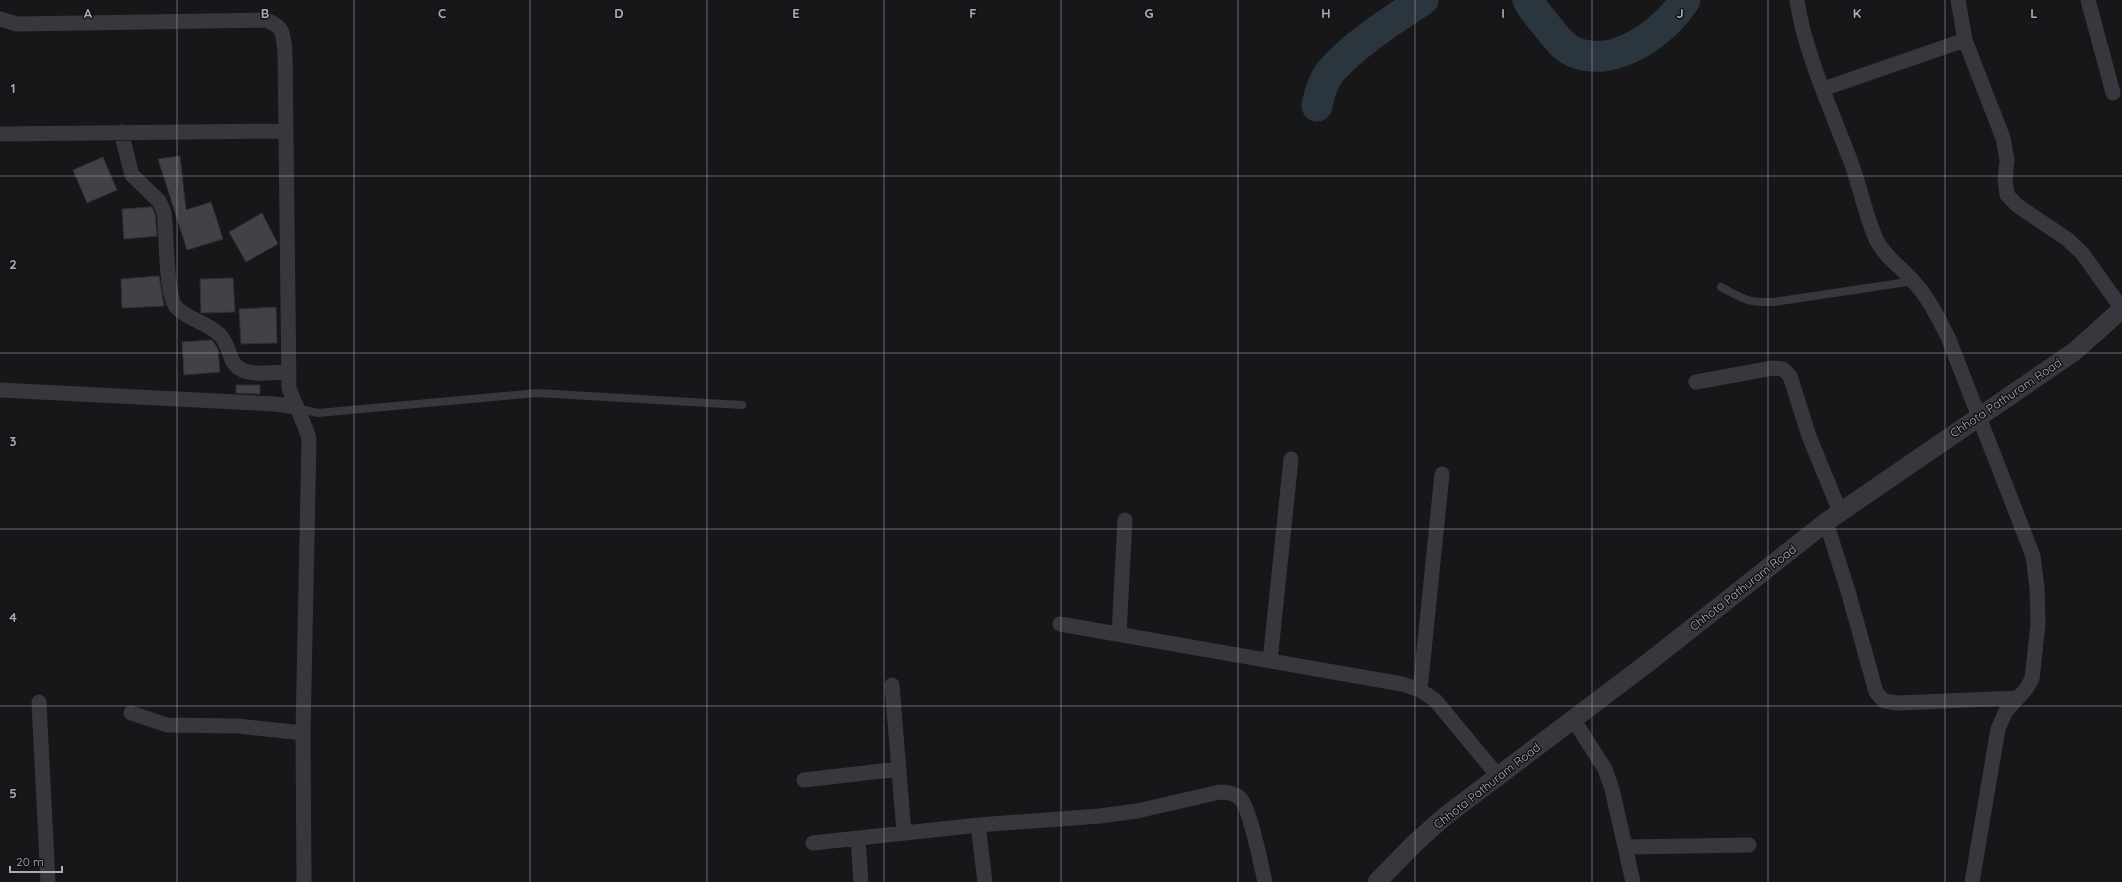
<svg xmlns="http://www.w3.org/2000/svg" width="2122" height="882" viewBox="0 0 2122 882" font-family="Quicksand,sans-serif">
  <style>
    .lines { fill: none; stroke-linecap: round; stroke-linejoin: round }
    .river { stroke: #2b353e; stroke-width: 31 }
    .building { fill: #414146; stroke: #313035 }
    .service { stroke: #37383e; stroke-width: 8 }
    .minor { stroke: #37383e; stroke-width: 15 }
    .tertiary { stroke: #37383e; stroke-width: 19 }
    .grid { fill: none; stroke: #a8acba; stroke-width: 1; stroke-opacity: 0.55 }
    .labels { text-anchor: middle; stroke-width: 3; stroke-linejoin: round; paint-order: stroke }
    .street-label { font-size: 12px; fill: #a8acba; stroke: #121214 }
    .grid-label { font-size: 13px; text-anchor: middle; font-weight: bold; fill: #a8acba; stroke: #121214; stroke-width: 3; stroke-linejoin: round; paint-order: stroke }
  </style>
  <rect width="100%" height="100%" fill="#171719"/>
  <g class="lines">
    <path class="river" d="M1528 0C1532 9 1540 17 1546 25 1554 34 1562 47 1574 52 1614 69 1664 33 1685 0
      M1317 106C1319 95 1323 81 1330 72 1356 43 1391 21 1423 0"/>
  </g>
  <path class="building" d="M180 156 186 210 211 202 223 239 187 250 158 159Z
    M103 157 117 190 87 203 73 170Z
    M152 207 155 214 157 236 124 239 122 209Z
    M262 213 278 244 246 262 229 232Z
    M159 276 164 306 122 308 121 279Z
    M233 278 235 312 201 313 200 279Z
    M276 307 277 343 241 344 239 309Z
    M212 340 218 349 220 372 184 375 182 342Z
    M236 385H260V394L236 393Z"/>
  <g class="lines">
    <path class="service" d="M1721 287C1743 299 1748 303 1774 302L1914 281
      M296 408 318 413 537 393 742 405"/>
    <path class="minor" d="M1797 0C1804 51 1831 109 1849 157 1860 184 1865 216 1877 241 1886 258 1901 267 1913 281 1929 298 1938 318 1948 337L2033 556 2037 588 2038 624 2032 679 2026 689 2006 711 1998 729 1972 882
      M1958 0 1965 40 2003 138 2007 160 2005 180 2007 195 2018 206 2067 239 2082 253 2122 309
      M2088 0 2113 93
      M0 19 17 24 266 20C285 27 283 35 285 53L289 388C295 405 304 421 309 439L303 733 304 882
      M1823 89 1965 40
      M121 132 132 175 159 201 164 212C167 231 165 297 177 308 189 320 208 323 220 335 226 341 229 352 232 360 241 379 270 372 288 372
      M0 134 285 131
      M1696 382 1773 368 1783 369 1790 376 1809 436 1840 512
      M0 390 275 404 296 407
      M1826 522 1848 591 1876 692 1884 701 1897 703 2018 698
      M1060 624 1402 684 1420 690 1435 700 1498 776
      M1119 634 1125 520
      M1270 661 1291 459
      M892 685 904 833
      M1420 690 1442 474
      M39 702 48 882
      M131 713 167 725 238 726 303 733
      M1573 719 1605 769 1612 789 1633 882
      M804 780 899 769
      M978 825 985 882
      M858 838 861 882
      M813 843 978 825 1100 816 1137 811 1220 792C1227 792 1234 793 1240 798 1250 808 1261 865 1265 882
      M1626 847 1749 845"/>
    <path class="tertiary" d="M1377 882 1414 844 1444 817 1649 662 1826 522 2075 351 2122 309"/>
  </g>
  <path class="grid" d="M177 0V882M354 0V882M530 0V882M707 0V882M884 0V882M1061 0V882M1238 0V882M1415 0V882M1592 0V882M1768 0V882M1945 0V882M0 176H2122M0 353H2122M0 529H2122M0 706H2122"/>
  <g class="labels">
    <g class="street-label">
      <text transform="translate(2006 398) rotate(-34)" y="4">Chhota Pathuram Road</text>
      <text transform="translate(1743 588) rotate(-38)" y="4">Chhota Pathuram Road</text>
      <text transform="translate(1487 786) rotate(-38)" y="4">Chhota Pathuram Road</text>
    </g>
  </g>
  <g class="grid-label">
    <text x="88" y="18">A</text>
    <text x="265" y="18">B</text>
    <text x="442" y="18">C</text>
    <text x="619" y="18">D</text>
    <text x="796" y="18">E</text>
    <text x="973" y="18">F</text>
    <text x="1149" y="18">G</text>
    <text x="1326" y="18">H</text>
    <text x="1503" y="18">I</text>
    <text x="1680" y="18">J</text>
    <text x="1857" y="18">K</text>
    <text x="2034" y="18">L</text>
    <text x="13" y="93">1</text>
    <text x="13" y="269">2</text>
    <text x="13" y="446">3</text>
    <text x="13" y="622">4</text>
    <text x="13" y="798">5</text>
  </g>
  <path d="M10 866v6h52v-6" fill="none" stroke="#a8acba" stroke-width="2"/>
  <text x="16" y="866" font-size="12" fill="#a8acba" stroke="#121214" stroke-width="3" paint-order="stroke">20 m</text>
</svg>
